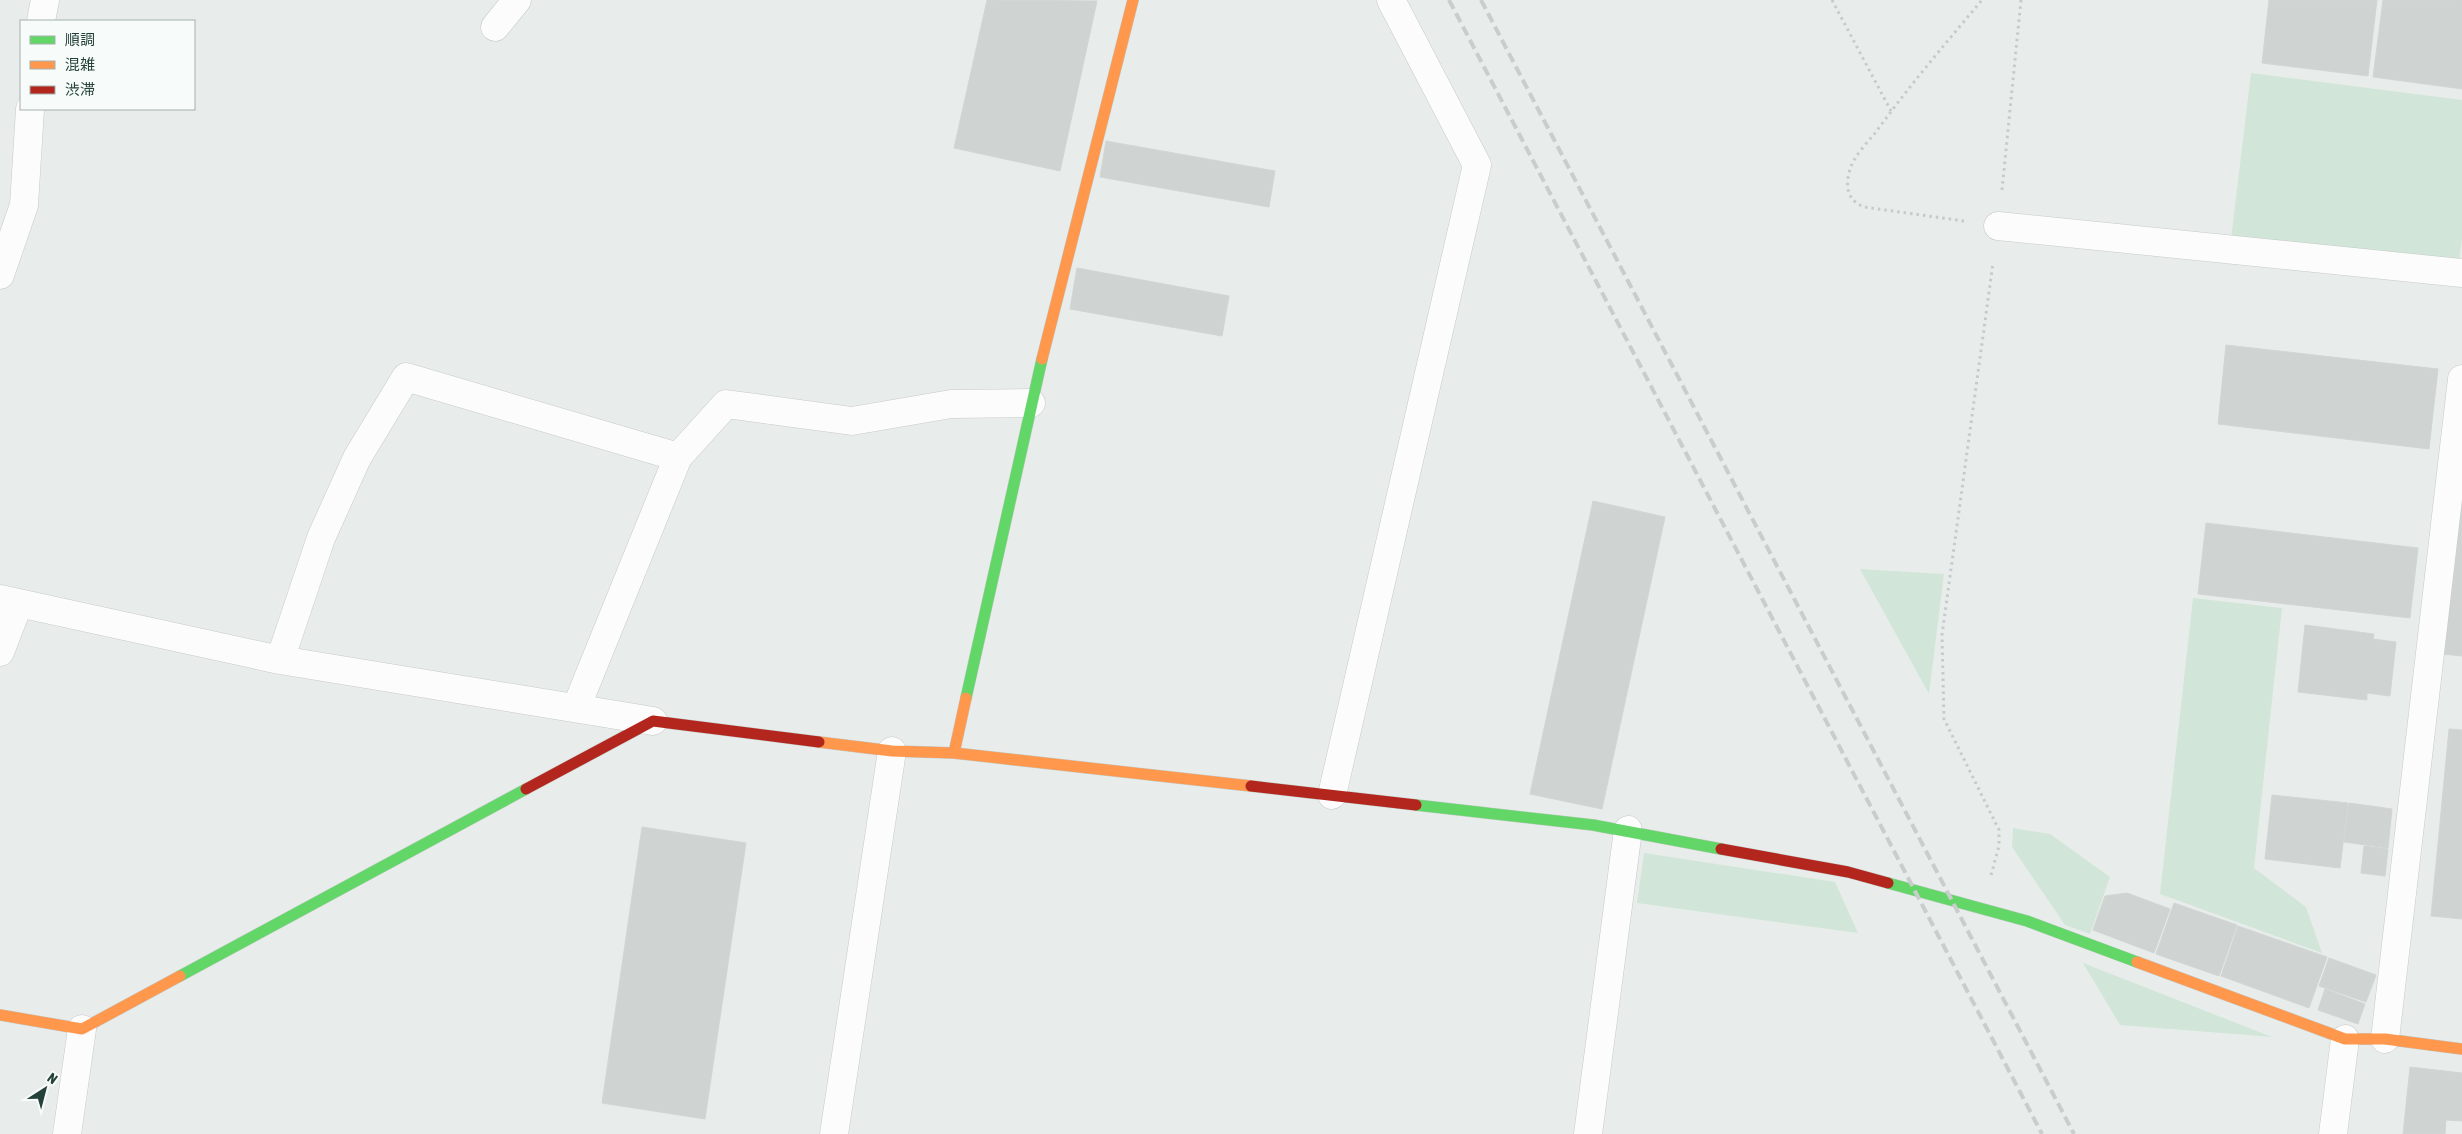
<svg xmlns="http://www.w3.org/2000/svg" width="2462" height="1134" viewBox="0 0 2462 1134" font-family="'Asap Condensed','Noto Sans JP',sans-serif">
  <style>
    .green { fill: #d1e6d8 }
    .building { fill: #cfd4d2; stroke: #d1d6d4 }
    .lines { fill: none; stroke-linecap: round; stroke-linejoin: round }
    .street-casing { stroke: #c5cac8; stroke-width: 29 }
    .fast-casing { stroke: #c3cbc8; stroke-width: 12 }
    .slow-casing { stroke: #c3cbc8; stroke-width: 12 }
    .jam-casing { stroke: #c3cbc8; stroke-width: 12 }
    .path { stroke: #c3ccca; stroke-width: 3; stroke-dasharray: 2.5 4; stroke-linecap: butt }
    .street { stroke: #fcfcfc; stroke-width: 28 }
    .fast { stroke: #63d668; stroke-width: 11 }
    .slow { stroke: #ff974d; stroke-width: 11 }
    .jam { stroke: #b3261e; stroke-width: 11 }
    .rail { stroke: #c9cdcc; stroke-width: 4; stroke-dasharray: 10 5; stroke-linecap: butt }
  </style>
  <rect width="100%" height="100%" fill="#e8edeb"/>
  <path class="green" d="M2251 73 2462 100V239L2458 268 2231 239Z
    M1860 569 1944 574 1929 694Z
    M2193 598 2282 608 2254 868 2306 907 2322 953 2160 894Z
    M2013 828 2050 834 2110 877 2090 934 2065 925 2012 847Z
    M1644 853 1835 882 1858 933 1637 903Z
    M2083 963 2272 1037 2120 1025Z"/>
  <path class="building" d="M987 0 1097 1 1060 171 954 148Z
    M2269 0H2377L2368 76 2262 63Z
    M2383 0H2462V89L2373 77Z
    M1106 141 1275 171 1269 207 1100 177Z
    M1077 268 1229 296 1222 336 1070 309Z
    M2226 345 2438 369 2429 449 2218 424Z
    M2462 496V656L2443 654Z
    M1593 501 1665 517 1602 809 1530 794Z
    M2206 523 2418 548 2410 618 2198 594Z
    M2305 625 2374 634 2373 639 2396 642 2390 696 2367 693V700L2298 692Z
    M2449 729 2462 730V919L2431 916Z
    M2272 795 2348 803 2340 868 2265 859Z
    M2349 803 2392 809 2388 848 2344 842Z
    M642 827 746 843 705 1119 602 1103Z
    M2364 846 2388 849 2385 876 2361 873Z
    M2127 893 2170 909 2154 953 2093 930 2105 896Z
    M2174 903 2237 925 2219 976 2156 954Z
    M2238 926 2327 957 2309 1008 2221 976Z
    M2329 958 2376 975 2366 1002 2319 986Z
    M2325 989 2365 1004 2358 1024 2318 1010Z
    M2410 1067 2462 1073V1121L2446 1120 2445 1134H2403Z"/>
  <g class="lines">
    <g class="street-casing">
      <path id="street" d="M41 21 45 0
        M495 27 517 0
        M1998 226 2462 273
        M0 275 24 205 30 109
        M0 599 280 660 653 721
        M0 652 19 603
        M280 660 321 538 357 458 406 377 678 457
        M576 708 678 457 726 404 852 421 951 404 1031 403
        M1332 795 1477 165 1391 0
        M2385 1039 2462 379
        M67 1134 82 1029
        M834 1134 892 751
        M1588 1134 1628 830
        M2333 1134 2345 1039"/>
    </g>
    <g class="fast-casing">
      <path id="fast" d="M966 698 1042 359
        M1416 805 1593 825 1721 849
        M1888 883 2027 921 2137 962
        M180 976 526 789"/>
    </g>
    <g class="slow-casing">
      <path id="slow" d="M1042 359 1133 0
        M819 742 892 751 954 753 966 698
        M954 753 1251 786
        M2137 962 2345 1039H2385L2462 1049
        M0 1015 82 1029 180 976"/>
    </g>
    <g class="jam-casing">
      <path id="jam" d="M1251 786 1416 805
        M526 789 653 721 819 742
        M1721 849 1848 872 1888 883"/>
    </g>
    <path class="path" d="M1832 0 1891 111
      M2002 190 2021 0
      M1964 221 1864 207C1849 201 1845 189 1849 173 1852 158 1866 144 1876 132 1909 86 1946 43 1982 0
      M1991 875 1999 846V830L1944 719 1942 635 1993 263"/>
    <use href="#street" class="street"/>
    <use href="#fast" class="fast"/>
    <use href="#slow" class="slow"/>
    <use href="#jam" class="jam"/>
    <path class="rail" d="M1449 0 2042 1134
      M1481 0 2074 1134"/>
  </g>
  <rect x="20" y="20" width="175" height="90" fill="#f7fbf9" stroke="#a3b1ad"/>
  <rect x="30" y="36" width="25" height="8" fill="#63d668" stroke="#a3b1ad"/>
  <text x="65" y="45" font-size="15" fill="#24423a">順調</text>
  <rect x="30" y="61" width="25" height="8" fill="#ff974d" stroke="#a3b1ad"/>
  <text x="65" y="70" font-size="15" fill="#24423a">混雑</text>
  <rect x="30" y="86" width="25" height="8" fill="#b3261e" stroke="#a3b1ad"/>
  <text x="65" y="95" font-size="15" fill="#24423a">渋滞</text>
  <g transform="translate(45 1089) rotate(36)" stroke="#f7fbf9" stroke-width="4" paint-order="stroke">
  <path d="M0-4L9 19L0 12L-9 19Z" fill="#24423a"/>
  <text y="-8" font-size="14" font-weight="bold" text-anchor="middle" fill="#24423a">N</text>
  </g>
</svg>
